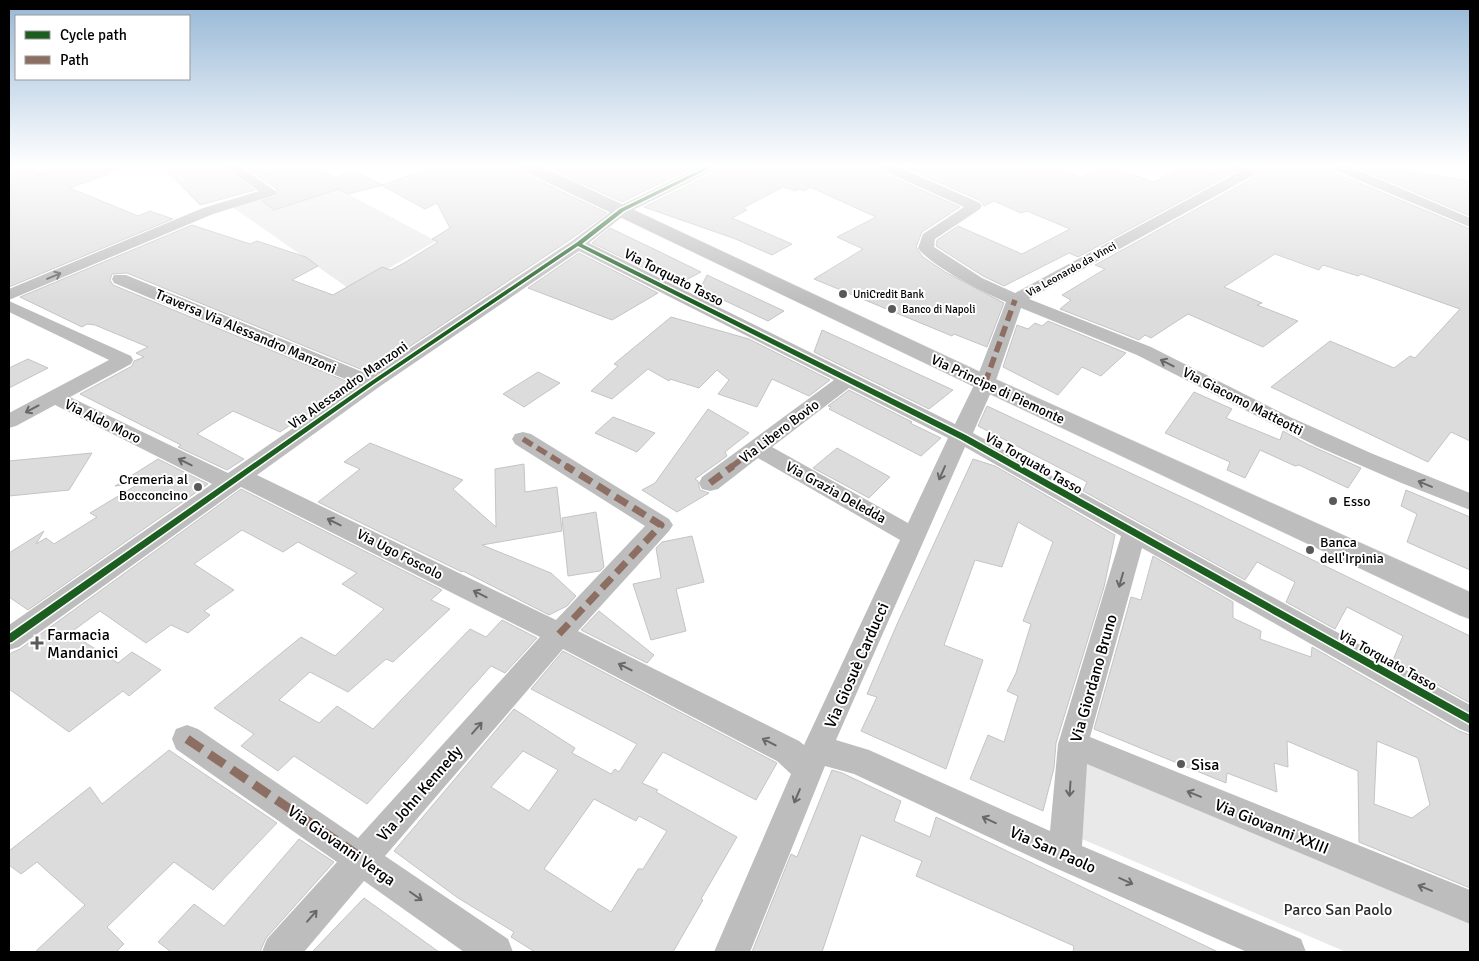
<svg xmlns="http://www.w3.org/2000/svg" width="1479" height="961" viewBox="0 0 1479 961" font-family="Signika,sans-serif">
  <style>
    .green { fill: #e9e9e9 }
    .building { fill: #dcdcdc; stroke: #c4c4c4; fill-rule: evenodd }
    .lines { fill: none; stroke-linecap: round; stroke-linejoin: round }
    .major-casing { stroke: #dbdbdb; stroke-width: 1 }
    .minor { fill: #bdbdbd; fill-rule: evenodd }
    .major { fill: #bdbdbd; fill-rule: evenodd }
    .quiet-far2 { stroke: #8d6e63; stroke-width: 5.5; stroke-dasharray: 11 5.5; stroke-linecap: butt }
    .quiet-far1 { stroke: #8d6e63; stroke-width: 7; stroke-dasharray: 14 7; stroke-linecap: butt }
    .quiet { stroke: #8d6e63; stroke-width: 9; stroke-dasharray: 18 9; stroke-linecap: butt }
    .cycleway-casing { stroke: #fff; stroke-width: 3 }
    .cycleway { fill: #1b5e20; fill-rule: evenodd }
    .oneway { stroke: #686868 }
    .poi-dot { fill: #595959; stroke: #fff; stroke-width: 2 }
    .labels { text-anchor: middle; stroke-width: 4; stroke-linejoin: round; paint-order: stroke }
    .far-street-label { font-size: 11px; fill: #000; stroke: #fff }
    .far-poi-label { font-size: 11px; fill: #000; stroke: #fff; text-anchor: start }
    .street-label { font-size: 14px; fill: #000; stroke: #fff }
    .poi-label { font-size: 14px; fill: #000; stroke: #fff; text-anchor: start }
    .near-poi-label { font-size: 16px; fill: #000; stroke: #fff; text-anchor: start }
    .near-street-label { font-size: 16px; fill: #000; stroke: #fff }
    .near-park-label { font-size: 16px; fill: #2e2e2e; stroke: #fff }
  </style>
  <rect width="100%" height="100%" fill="#fff"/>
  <path class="green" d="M320 179 436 241 351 290 231 206 280 189Z
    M1087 762 1470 924V952H1346L1075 836Z"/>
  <path class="building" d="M9 167H33L39 173 57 167H122V169L70 188 138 216 150 211 173 219 9 287Z
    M163 167H222L255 190 200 205Z
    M245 167H259L268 172 284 167H318L335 177 352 170 383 185 432 167H518L521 172 607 213 571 239 370 373 127 273 112 274 110 280 113 285 353 384 280 432 233 411 197 434 244 459 227 470 178 447 181 445 80 394 132 366 134 361 144 357 136 353 148 347 95 325 87 324 82 327 20 297 192 225 250 244 257 241 306 257 318 266 292 280 333 295 382 267 391 270 404 263 438 242 432 239 450 228 437 203 425 209 381 185H383L348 194 339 189 274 210 262 201 276 197 278 190Z
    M547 167H656L666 171 675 167H694L622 202Z
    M719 167H878L881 172 960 207 922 232 916 247 923 257 945 272 1004 303 987 347 954 334 952 336 814 279 863 249 837 237 876 217 810 187 804 191 799 189 795 191 783 187 743 208 747 210 732 218 792 244 772 255 733 238 644 207 716 172Z
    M904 167H1055L1081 177 1101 167H1111L1154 182 1178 169 1195 167 1212 173 1213 167H1225L1233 173 1078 257 1069 253 1004 286 983 276 936 246 937 240 958 226 1022 254 1070 229 1027 211 1021 213 994 201 984 206 981 201Z
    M1249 167H1330L1333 172 1470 229V441L1451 432 1428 462 1271 387 1330 341 1394 368 1410 356 1415 358 1460 309 1361 274 1358 276 1323 265 1319 270 1275 254 1224 287 1262 303 1257 305 1298 321 1263 347 1188 314 1151 338 1145 335 1139 340 1060 309 1071 300 1062 295 1105 269 1095 265 1253 178 1256 173Z
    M1356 167H1389L1470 181V216Z
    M610 228 658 251 701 272 684 281 680 280 675 283 592 243Z
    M579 253 658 293 612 320 528 288Z
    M707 275 784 311 768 321 700 289Z
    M671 317 749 339 830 380 809 396 772 379 757 407 718 394 729 380 717 370 699 388 670 379 669 381 648 369 612 399 591 391 618 366 614 364Z
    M1048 321 1126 353 1101 376 1082 367 1058 395 1003 367 1017 325 1028 329 1035 323 1042 326Z
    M822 330 853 344 953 390 929 409 814 352Z
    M28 359 48 368 9 388V368Z
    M538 372 560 383 524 407 503 394Z
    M849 390 912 422 910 423 941 438 921 456 829 409 831 407 828 406Z
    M1194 392 1232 409 1226 418 1280 440 1283 431 1307 444 1361 468 1348 488 1299 465 1295 466 1260 450 1245 478 1227 470 1230 462 1165 433Z
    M987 406 1199 505 1470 636V703L1393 660 1403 636 1347 607 1335 629 1286 602 1295 582 1257 562 1245 580 1083 491 1087 482 978 426Z
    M708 409 749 433 725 452 727 456 695 479 698 481 700 490 709 493 677 512 642 490 655 483Z
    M613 417 655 433 637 452 595 433Z
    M370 443 463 480 453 489 496 527 495 469 524 464 525 492 557 487 562 531 482 545 551 573 576 596 567 606 549 615 463 571 462 572 318 502 360 469 344 462Z
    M837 448 890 477 869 498 813 468Z
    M92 453 69 490 9 496V461Z
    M158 459 208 484 28 610 9 597V553L44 531 36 544 46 538 54 544 97 517 90 513 140 483 115 486Z
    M973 459 995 466 1115 535 1104 587 1056 743 1054 768 1043 811 970 779 988 735 1004 742 1018 696 1007 691 1016 673 1031 624 1023 621 1053 542 1018 522 1002 567 975 560 944 645 983 660 946 769 861 731 877 697 867 694 898 622Z
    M241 489 442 590 431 600 450 609 393 662 386 659 348 692 310 672 279 700 319 723 337 706 373 729 470 629 486 637 502 620 537 638 505 673 491 666 367 804 294 756 278 771 241 746 254 734 214 708 301 637 335 656 384 609 342 584 357 573 298 542 283 552 242 530 194 564 234 590 204 611 210 615 188 633 171 625 146 643 100 611 70 633 118 663 132 652 161 670 129 696 123 691 69 732 9 689V654L20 649Z
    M1406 490 1470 517V570L1407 542 1417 514 1401 506Z
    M596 512 604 567 600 571 568 576 562 518Z
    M692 536 704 582 676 589 686 631 651 640 633 584 661 578 656 548 662 542Z
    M1153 556 1233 602V618L1261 631 1260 639 1311 657 1312 647 1459 731 1470 735V888L1359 842 1358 771 1287 741 1288 767 1274 763 1277 792 1227 773 1226 783 1094 729 1131 597 1141 600ZM1377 741 1418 758 1430 805 1412 818 1374 804Z
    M599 611 654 655 647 663 581 630Z
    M563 651 777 763 756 800 663 752 642 783 658 790 656 792 737 837 701 899 703 900 673 952H535L511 937 514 932 458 898 394 851 514 709 575 748 572 753 611 774 615 769 619 772 637 744 531 689ZM523 751 558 770 529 811 491 787ZM594 799 636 821 639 816 667 831 643 869H638L611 912 544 869Z
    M169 750 277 823 213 890 174 862 107 927 124 944 116 952H35L85 905 37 862 21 874 9 865V851L90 787 102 804Z
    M832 770 842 773 901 801 894 821 930 837 936 817 1218 952H1073L1074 946 916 876 922 861 861 835 822 952H752L791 854 797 857Z
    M299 839 334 862 266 938 260 952H171L158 942 194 904 224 926Z
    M364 898 439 952H312Z"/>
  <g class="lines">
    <g class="major-casing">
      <path id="major" d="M520 167H542L993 378 1470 592V619L1459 615 977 388 522 170Z"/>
    </g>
    <path class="minor" d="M224 167H241L277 192 275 195 213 214 9 300V289L203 208 259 191Z
      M699 167H717L715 170 627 213 589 243 955 424 975 383 1006 302C984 293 931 266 918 248L923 234 964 207 882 170 880 167H899L980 203 982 206 980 209 935 239 934 247 982 278 1015 293 1237 173 1227 167C1237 167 1247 165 1254 173L1252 176 1029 299 1151 347 1290 417 1373 454 1470 493V510L1399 482 1316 446 1137 355 1021 308 995 383 973 433 1470 705V733L1460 729 1142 548 1090 737 1470 890V924L1087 764 1082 846 1301 939 1306 952H1247L1053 867 854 774 825 766 750 952H714L791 774 777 761 563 649 385 856 508 939 513 952H464L364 881 304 952H262L267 939 337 862 176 749 172 739 176 729 187 725 198 729 358 838 540 637 241 487 19 647 9 650V625L212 484 55 405 16 426 9 428V413L109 360 9 312V301L131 356 133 360 131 364 70 397 228 473 357 384 114 283 112 279 114 275H126L370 375 572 241 617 207ZM579 251 834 380 702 477 699 483 702 489 710 491 718 489 758 458 900 540 804 745 799 741 578 631 669 531 673 525 669 519 531 434 523 432 515 434 512 439 515 444 645 526 556 620 257 475 379 387ZM849 388 948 438 908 523 772 447ZM965 447 1121 536 1058 744 1050 831 869 750 836 740Z
      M1332 167H1351L1470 218V227L1334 170Z"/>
    <use href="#major" class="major"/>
    <path class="quiet-far2" d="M985 383 1015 300
      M523 439 568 467
      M731 467 757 448"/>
    <path class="quiet-far1" d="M710 483 733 466
      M559 634 661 525 566 466"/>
    <path class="quiet" d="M187 739 362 858"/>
    <g class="cycleway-casing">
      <path id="cycleway" d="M706 167H712L624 211 582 244 966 435 1470 715V724L960 439 578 246 374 384 12 642 9 643V634L370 382 576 243 620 209Z"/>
    </g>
    <use href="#cycleway" class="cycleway"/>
  </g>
  <defs><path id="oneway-shaft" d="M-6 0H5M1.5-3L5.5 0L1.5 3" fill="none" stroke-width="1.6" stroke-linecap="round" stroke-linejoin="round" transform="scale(1.25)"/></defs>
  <g class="oneway">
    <use href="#oneway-shaft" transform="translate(54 276) rotate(-23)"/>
    <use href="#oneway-shaft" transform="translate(1167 363) rotate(-153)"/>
    <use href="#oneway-shaft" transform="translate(32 409) rotate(152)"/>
    <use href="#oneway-shaft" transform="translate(185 462) rotate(-154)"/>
    <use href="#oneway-shaft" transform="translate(942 473) rotate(114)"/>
    <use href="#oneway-shaft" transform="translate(1425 484) rotate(-157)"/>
    <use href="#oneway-shaft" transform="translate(334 522) rotate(-154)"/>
    <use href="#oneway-shaft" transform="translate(1121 580) rotate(106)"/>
    <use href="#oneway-shaft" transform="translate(480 594) rotate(-153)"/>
    <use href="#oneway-shaft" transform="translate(625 667) rotate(-153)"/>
    <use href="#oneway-shaft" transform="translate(477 728) rotate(-49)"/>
    <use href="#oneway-shaft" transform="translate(769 742) rotate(-153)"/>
    <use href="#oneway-shaft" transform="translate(1070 789) rotate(94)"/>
    <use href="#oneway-shaft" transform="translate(1194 794) rotate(-158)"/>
    <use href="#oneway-shaft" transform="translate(797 796) rotate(113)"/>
    <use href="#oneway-shaft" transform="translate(989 820) rotate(-155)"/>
    <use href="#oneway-shaft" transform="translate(1126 881) rotate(24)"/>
    <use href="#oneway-shaft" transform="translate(1425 888) rotate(-158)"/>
    <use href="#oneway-shaft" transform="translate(416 896) rotate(35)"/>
    <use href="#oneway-shaft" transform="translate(312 916) rotate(-49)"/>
  </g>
  <linearGradient id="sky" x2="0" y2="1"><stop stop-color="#96b7d6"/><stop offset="0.55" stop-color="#fff"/><stop offset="1" stop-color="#fff" stop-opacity="0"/></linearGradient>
  <rect width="1479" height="302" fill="url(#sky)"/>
  <g class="poi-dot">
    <circle cx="843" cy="294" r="5"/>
    <circle cx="892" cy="309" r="5"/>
    <circle cx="198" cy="487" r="5"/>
    <circle cx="1333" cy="501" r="5"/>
    <circle cx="1310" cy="550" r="5"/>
    <path d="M34.5 635.5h5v5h5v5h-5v5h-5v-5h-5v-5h5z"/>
    <circle cx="1181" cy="764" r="5"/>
  </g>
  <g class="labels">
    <g class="far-street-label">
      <text transform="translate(1071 269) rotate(-29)" y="4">Via Leonardo da Vinci</text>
    </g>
    <g class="far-poi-label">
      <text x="853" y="298">UniCredit Bank</text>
      <text x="902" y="313">Banco di Napoli</text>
    </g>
    <g class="street-label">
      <text transform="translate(674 277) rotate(27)" y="5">Via Torquato Tasso</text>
      <text transform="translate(246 331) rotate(23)" y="5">Traversa Via Alessandro Manzoni</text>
      <text transform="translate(348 385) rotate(-35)" y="5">Via Alessandro Manzoni</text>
      <text transform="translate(998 389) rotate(25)" y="5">Via Principe di Piemonte</text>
      <text transform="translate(1243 401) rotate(27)" y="5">Via Giacomo Matteotti</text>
      <text transform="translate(103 421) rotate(26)" y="5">Via Aldo Moro</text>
      <text transform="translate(779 431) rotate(-37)" y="5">Via Libero Bovio</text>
      <text transform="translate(1034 463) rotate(30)" y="5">Via Torquato Tasso</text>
      <text transform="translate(836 492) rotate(29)" y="5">Via Grazia Deledda</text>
      <text transform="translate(400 554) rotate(27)" y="5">Via Ugo Foscolo</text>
      <text transform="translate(1388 660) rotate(29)" y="5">Via Torquato Tasso</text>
    </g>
    <g class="poi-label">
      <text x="188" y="484" text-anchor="end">Cremeria al<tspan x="188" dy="16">Bocconcino</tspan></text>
      <text x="1343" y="506">Esso</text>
      <text x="1320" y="547">Banca<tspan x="1320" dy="16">dell'Irpinia</tspan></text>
    </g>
    <g class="near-poi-label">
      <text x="47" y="640">Farmacia<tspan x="47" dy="18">Mandanici</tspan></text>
      <text x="1191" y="770">Sisa</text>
    </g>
    <g class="near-street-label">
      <text transform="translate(856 665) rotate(-66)" y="6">Via Giosuè Carducci</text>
      <text transform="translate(1093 678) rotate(-74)" y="6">Via Giordano Bruno</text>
      <text transform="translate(419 793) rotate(-49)" y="6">Via John Kennedy</text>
      <text transform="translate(1272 826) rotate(22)" y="6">Via Giovanni XXIII</text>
      <text transform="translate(342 845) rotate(35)" y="6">Via Giovanni Verga</text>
      <text transform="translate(1053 849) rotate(24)" y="6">Via San Paolo</text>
    </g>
    <g class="near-park-label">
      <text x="1338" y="915">Parco San Paolo</text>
    </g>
  </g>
  <rect width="1479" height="961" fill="none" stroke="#000000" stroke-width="20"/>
  <rect x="15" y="15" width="175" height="65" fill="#ffffff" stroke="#999999"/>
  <rect x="25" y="31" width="25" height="8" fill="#1b5e20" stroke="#999999"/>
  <text x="60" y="40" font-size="15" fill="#000000">Cycle path</text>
  <rect x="25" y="56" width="25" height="8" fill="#8d6e63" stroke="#999999"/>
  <text x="60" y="65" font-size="15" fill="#000000">Path</text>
</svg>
